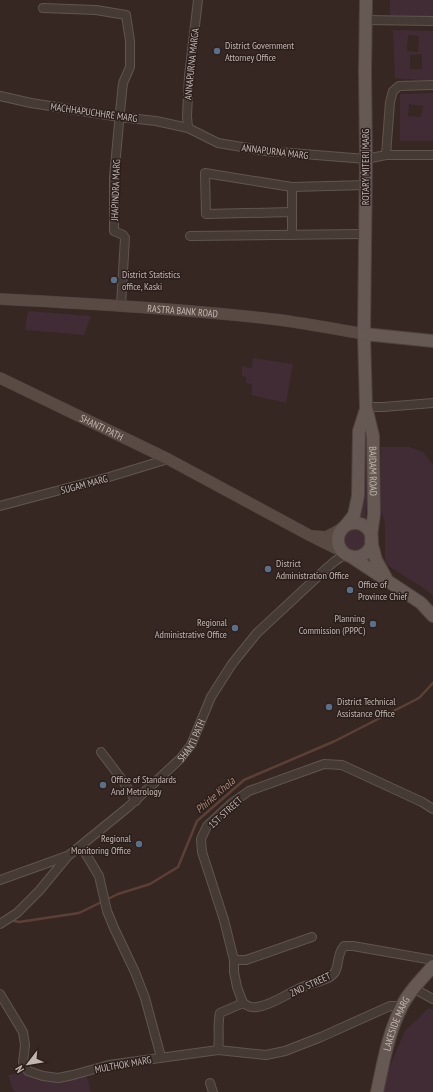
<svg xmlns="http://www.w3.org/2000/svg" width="433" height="1092" viewBox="0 0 433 1092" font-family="'PT Sans Narrow',sans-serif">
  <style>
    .green { fill: #412c35; fill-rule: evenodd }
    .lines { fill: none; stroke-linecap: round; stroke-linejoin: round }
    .stream { stroke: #5c4037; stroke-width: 2.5 }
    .street-casing { stroke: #615550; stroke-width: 10 }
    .secondary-casing { stroke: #50433f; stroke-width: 12 }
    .primary-casing { stroke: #50433f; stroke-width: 14 }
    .street { stroke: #463a35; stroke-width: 8 }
    .secondary { stroke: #594a44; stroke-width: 11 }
    .primary { stroke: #665853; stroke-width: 12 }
    .service-dot { fill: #5c6f8a; stroke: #2b1f1b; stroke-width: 1.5 }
    .labels { text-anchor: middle; stroke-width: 3; stroke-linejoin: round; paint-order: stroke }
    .poi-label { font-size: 10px; fill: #c3b5b0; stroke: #2b1f1b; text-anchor: start }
    .street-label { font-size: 10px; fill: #c3b5b0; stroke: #2b1f1b }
    .water-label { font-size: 11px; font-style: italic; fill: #aa867a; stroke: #2b1f1b }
  </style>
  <rect width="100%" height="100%" fill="#362722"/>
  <path class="green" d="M390 0H433V17L390 15Z
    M393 30 433 31V81L395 78ZM408 35 419 36 418 52 407 51ZM422 54V69H410V55Z
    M433 93V141H400V94ZM409 104 423 106 421 117 408 116Z
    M28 311 91 316 84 335 25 330Z
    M253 358 293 364 286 403 252 395V384L246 383V377L242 376V366L252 368Z
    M366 428 367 505 365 518 357 515 360 512 365 499Z
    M381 447H409L423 452 433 465V596L425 589 390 567 386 563 385 558V522L381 511Z
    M345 540a10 10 0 1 1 20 0a10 10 0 1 1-20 0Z
    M429 1008 433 1010V1092H383L387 1073 405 1031Z
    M27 1071 41 1077 86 1074 91 1092H16L13 1090 8 1075Z"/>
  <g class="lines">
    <path class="stream" d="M10 920 19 922 79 913 118 894 150 884 178 867 197 821 244 780 335 741 419 698 433 683"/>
    <g class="street-casing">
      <g id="street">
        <path d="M43 8 96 10 126 15 130 41V67L123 83 121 102 114 177V231L123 235 125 238 121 305"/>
        <path d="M366 20 433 21"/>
        <path d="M0 96 31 103 120 117 156 121 188 128 218 143 266 151 366 159 386 155H433"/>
        <path d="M188 128 187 116 189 76 198 0"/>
        <path d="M386 155 390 102 393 91 399 86 433 85"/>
        <path d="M292 187V212"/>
        <path d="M292 235V212L206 214 205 173 292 187 366 185"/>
        <path d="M190 236 365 234"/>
        <path d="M366 407H383L433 403"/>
        <path d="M0 506 109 477 168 459"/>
        <path d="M101 752 123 781 136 801"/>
        <path d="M81 846 99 876 107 911 114 928 135 972 145 998 161 1057"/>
        <path d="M0 880 67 856"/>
        <path id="s1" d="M0 924 17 913 39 891 68 856 127 808 180 759 191 745 211 697 232 664 257 633 328 567 335 561 346 554"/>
        <path d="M234 960H246L312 937"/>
        <path d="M413 988 433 999"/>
        <path d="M0 994 23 1032 25 1045 23 1062 28 1071 43 1076 58 1078 73 1075 109 1065 218 1050C220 1038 217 1025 220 1013L243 1003"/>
        <path d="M243 1003 237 987 234 972V960L224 920 202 852 201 839 207 826 232 803 249 791 324 764 342 765 422 802 433 809"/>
        <path d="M243 1003C248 1006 250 1008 257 1007 273 1005 289 992 305 986 313 983 330 980 335 972 340 963 336 956 344 946H353L433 960"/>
        <path d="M218 1050 266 1055 285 1051 321 1037 390 1006H401"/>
        <path d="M210 1083 213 1092"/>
      </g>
    </g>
    <g class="secondary-casing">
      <g id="secondary">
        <path id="s2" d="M0 299C94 304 187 309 280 320 308 324 336 329 364 334"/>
        <path id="s3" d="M0 378 168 459 309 535 343 552"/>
        <path d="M313 536 326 537 341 529"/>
      </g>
    </g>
    <g class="primary-casing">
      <g id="primary">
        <path id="s4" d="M366 0 365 72 366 159 364 334 366 407 373 436 374 514 371 536"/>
        <path d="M364 334 433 341"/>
        <circle cx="355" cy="540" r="17"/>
        <path d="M346 525 354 515 358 496 359 431 366 409"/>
        <path d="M371 541 376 560 386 578"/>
        <path d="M350 556 421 603 433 616"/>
        <path id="s5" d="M377 1092C383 1064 388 1034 401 1008 408 992 422 979 433 966"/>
      </g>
    </g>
    <use href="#street" class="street"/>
    <use href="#secondary" class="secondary"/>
    <use href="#primary" class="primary"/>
  </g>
  <g class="service-dot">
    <circle cx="217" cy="51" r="4"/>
    <circle cx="114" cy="280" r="4"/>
    <circle cx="268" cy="569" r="4"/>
    <circle cx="350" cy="590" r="4"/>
    <circle cx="373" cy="624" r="4"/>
    <circle cx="235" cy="628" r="4"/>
    <circle cx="329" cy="707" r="4"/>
    <circle cx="103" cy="785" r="4"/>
    <circle cx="139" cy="844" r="4"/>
  </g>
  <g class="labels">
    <g class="poi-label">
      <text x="225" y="49">District Government<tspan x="225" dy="12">Attorney Office</tspan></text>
      <text x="122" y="278">District Statistics<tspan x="122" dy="12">office, Kaski</tspan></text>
      <text x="276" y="567">District<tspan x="276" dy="12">Administration Office</tspan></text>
      <text x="358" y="588">Office of<tspan x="358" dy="12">Province Chief</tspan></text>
      <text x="365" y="622" text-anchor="end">Planning<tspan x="365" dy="12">Commission (PPPC)</tspan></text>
      <text x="227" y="626" text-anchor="end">Regional<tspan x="227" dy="12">Administrative Office</tspan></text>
      <text x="337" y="705">District Technical<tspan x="337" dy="12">Assistance Office</tspan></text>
      <text x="111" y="783">Office of Standards<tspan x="111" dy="12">And Metrology</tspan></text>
      <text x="131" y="842" text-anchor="end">Regional<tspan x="131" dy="12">Monitoring Office</tspan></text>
    </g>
    <g class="street-label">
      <text transform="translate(191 64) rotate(-84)" y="4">ANNAPURNA MARGA</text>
      <text transform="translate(94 112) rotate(8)" y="4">MACHHAPUCHHRE MARG</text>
      <text transform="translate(275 151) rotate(7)" y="4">ANNAPURNA MARG</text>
      <text transform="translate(365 167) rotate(-90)" y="4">ROTARY MITERI MARG</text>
      <text transform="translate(115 190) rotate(-88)" y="4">JHAPINDRA MARG</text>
      <text dy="4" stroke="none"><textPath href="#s2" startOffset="183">RASTRA BANK ROAD</textPath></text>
      <text dy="4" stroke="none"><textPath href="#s3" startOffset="113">SHANTI PATH</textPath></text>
      <text dy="4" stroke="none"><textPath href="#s4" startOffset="472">BAIDAM ROAD</textPath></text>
      <text transform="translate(84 484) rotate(-15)" y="4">SUGAM MARG</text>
      <text dy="4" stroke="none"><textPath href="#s1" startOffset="267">SHANTI PATH</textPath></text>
      <text transform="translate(225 812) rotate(-42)" y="4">1ST STREET</text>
      <text transform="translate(310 984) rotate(-25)" y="4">2ND STREET</text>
      <text dy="4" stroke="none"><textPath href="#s5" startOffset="71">LAKESIDE MARG</textPath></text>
      <text transform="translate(123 1064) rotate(-10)" y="4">MULTHOK MARG</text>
    </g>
    <g class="water-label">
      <text transform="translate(215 795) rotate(-41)" y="4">Phirke Khola</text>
    </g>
  </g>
  <g transform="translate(28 1064) rotate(239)" stroke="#2b1f1b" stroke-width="3" paint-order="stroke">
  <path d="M0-3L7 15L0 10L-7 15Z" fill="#c3b5b0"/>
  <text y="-6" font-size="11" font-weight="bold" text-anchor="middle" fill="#c3b5b0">N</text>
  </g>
</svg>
